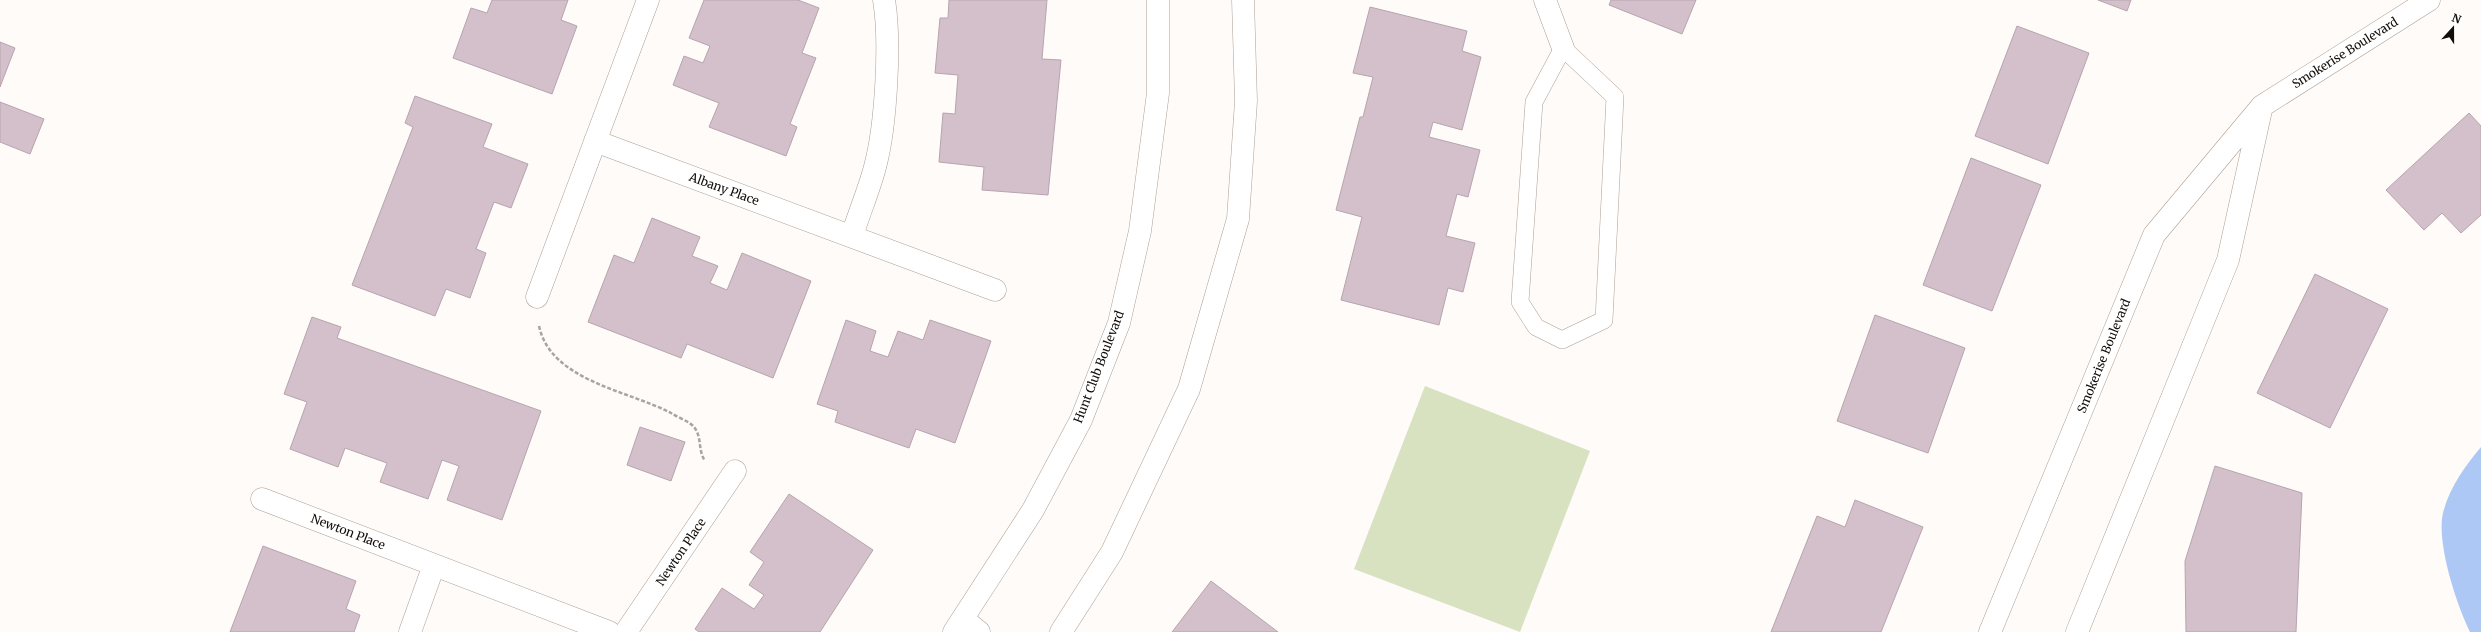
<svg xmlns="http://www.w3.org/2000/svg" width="2481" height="632" viewBox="0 0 2481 632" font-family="Merriweather,serif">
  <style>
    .green { fill: #d8e2c1 }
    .water { fill: #adc8f5 }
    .building { fill: #d3c0cb; stroke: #b6a4ae }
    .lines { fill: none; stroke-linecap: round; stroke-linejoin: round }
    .service-casing { stroke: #af9f93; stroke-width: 18 }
    .minor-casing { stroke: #af9f93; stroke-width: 23 }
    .tertiary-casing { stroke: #af9f93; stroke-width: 23 }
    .path { stroke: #a8a4a1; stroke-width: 2.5; stroke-dasharray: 4 2; stroke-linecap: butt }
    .service { stroke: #fff; stroke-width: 17 }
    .minor { stroke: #fff; stroke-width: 22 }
    .tertiary { stroke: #fff; stroke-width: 22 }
    .labels { text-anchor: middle; stroke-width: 3.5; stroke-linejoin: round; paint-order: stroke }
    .street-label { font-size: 12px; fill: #130d09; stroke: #fff }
  </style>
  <rect width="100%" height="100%" fill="#fefbf8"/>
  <path class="green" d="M1425 386 1590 451 1520 632 1354 569Z"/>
  <path class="water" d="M2481 447V632H2470C2457 606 2436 543 2443 513 2449 488 2465 466 2481 447Z"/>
  <path class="building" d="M492 0H568L561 20 577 26 552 94 453 58 471 8 487 13Z
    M704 0H798L819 8 802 53 816 58 790 124 797 127 786 156 709 127 719 103 673 85 684 56 703 63 710 46 689 38Z
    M949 0H1047L1042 59 1061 60 1048 195 982 190 984 167 939 162 943 113 955 114 958 75 935 73 940 18H948Z
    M1611 0H1696L1682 34 1609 5Z
    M2098 0H2131L2127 11Z
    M1370 7 1467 31 1462 51 1481 57 1462 130 1433 122 1429 137 1480 150 1468 197 1457 194 1446 236 1475 243 1463 292 1448 288 1439 325 1341 300 1362 217 1336 210 1360 117H1363L1373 77 1353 73Z
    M2017 26 2089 53 2048 164 1975 136Z
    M0 42 15 48 0 87Z
    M415 96 492 124 483 147 528 164 511 208 494 202 476 249 486 253 470 298 446 289 435 316 352 285 413 127 405 123Z
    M0 102 44 119 30 154 0 142Z
    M2469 113 2481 126V215L2461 233 2442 213 2424 230 2386 190Z
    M1971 158 2041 185 1992 311 1923 285Z
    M652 218 700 237 692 256 718 266 710 283 727 290 742 253 811 281 773 378 687 344 681 358 588 322 614 255 634 263Z
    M2315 274 2388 309 2330 428 2257 393Z
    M1875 315 1965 348 1928 453 1837 421Z
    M312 317 341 327 337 338 541 411 502 520 447 500 459 466 442 460 428 499 380 482 387 463 345 448 338 467 290 449 307 402 284 394Z
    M846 320 876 331 870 351 888 357 898 331 923 340 930 320 991 341 955 443 916 429 909 448 835 422 838 411 817 404Z
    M640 427 685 442 671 481 627 465Z
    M2215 466 2302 493 2296 632H2186L2185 561Z
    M789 494 873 550 820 632H699L695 629 722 588 754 609 764 595 749 585 764 562 750 552Z
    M1855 500 1923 527 1881 632H1771L1817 516 1845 527Z
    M263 546 356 581 346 609 360 615 354 632H230Z
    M1211 581 1278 632H1172Z"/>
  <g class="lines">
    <g class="service-casing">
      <path id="service" d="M1563 48 1615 97 1604 320 1562 340 1536 327 1520 302 1534 102Z"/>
    </g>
    <g class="minor-casing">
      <path id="minor" d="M1545 0 1563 48
        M595 141 995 290
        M852 236C859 213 869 190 875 167 886 126 891 42 884 0
        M537 297 648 0
        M262 499 609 632
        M963 619 979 632
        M410 632 434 565
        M626 632 735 471
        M1990 632 2154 235 2262 106 2429 0
        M2077 632 2228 260 2261 110"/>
    </g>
    <g class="tertiary-casing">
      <path id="tertiary" d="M954 632 1033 510 1081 420 1119 323 1140 231 1158 93V0
        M1061 632 1112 552 1189 389 1238 219 1246 101 1243 0"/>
    </g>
    <path class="path" d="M539 326C551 381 627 390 671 413 677 417 686 420 692 425 703 435 697 449 705 461"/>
    <use href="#service" class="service"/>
    <use href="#minor" class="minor"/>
    <use href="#tertiary" class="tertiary"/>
  </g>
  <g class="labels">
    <g class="street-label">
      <text transform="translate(2345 53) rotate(-32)" y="4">Smokerise Boulevard</text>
      <text transform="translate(724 189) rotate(20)" y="4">Albany Place</text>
      <text transform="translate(2104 356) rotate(-68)" y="4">Smokerise Boulevard</text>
      <text transform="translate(1099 367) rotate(-69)" y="4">Hunt Club Boulevard</text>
      <text transform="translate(348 532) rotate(21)" y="4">Newton Place</text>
      <text transform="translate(681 552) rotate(-56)" y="4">Newton Place</text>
    </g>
  </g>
  <g transform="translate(2453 28) rotate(21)" stroke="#ffffff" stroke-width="3" paint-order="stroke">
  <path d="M0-3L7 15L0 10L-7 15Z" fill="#130d09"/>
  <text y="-6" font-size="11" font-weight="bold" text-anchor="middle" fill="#130d09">N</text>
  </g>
</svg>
